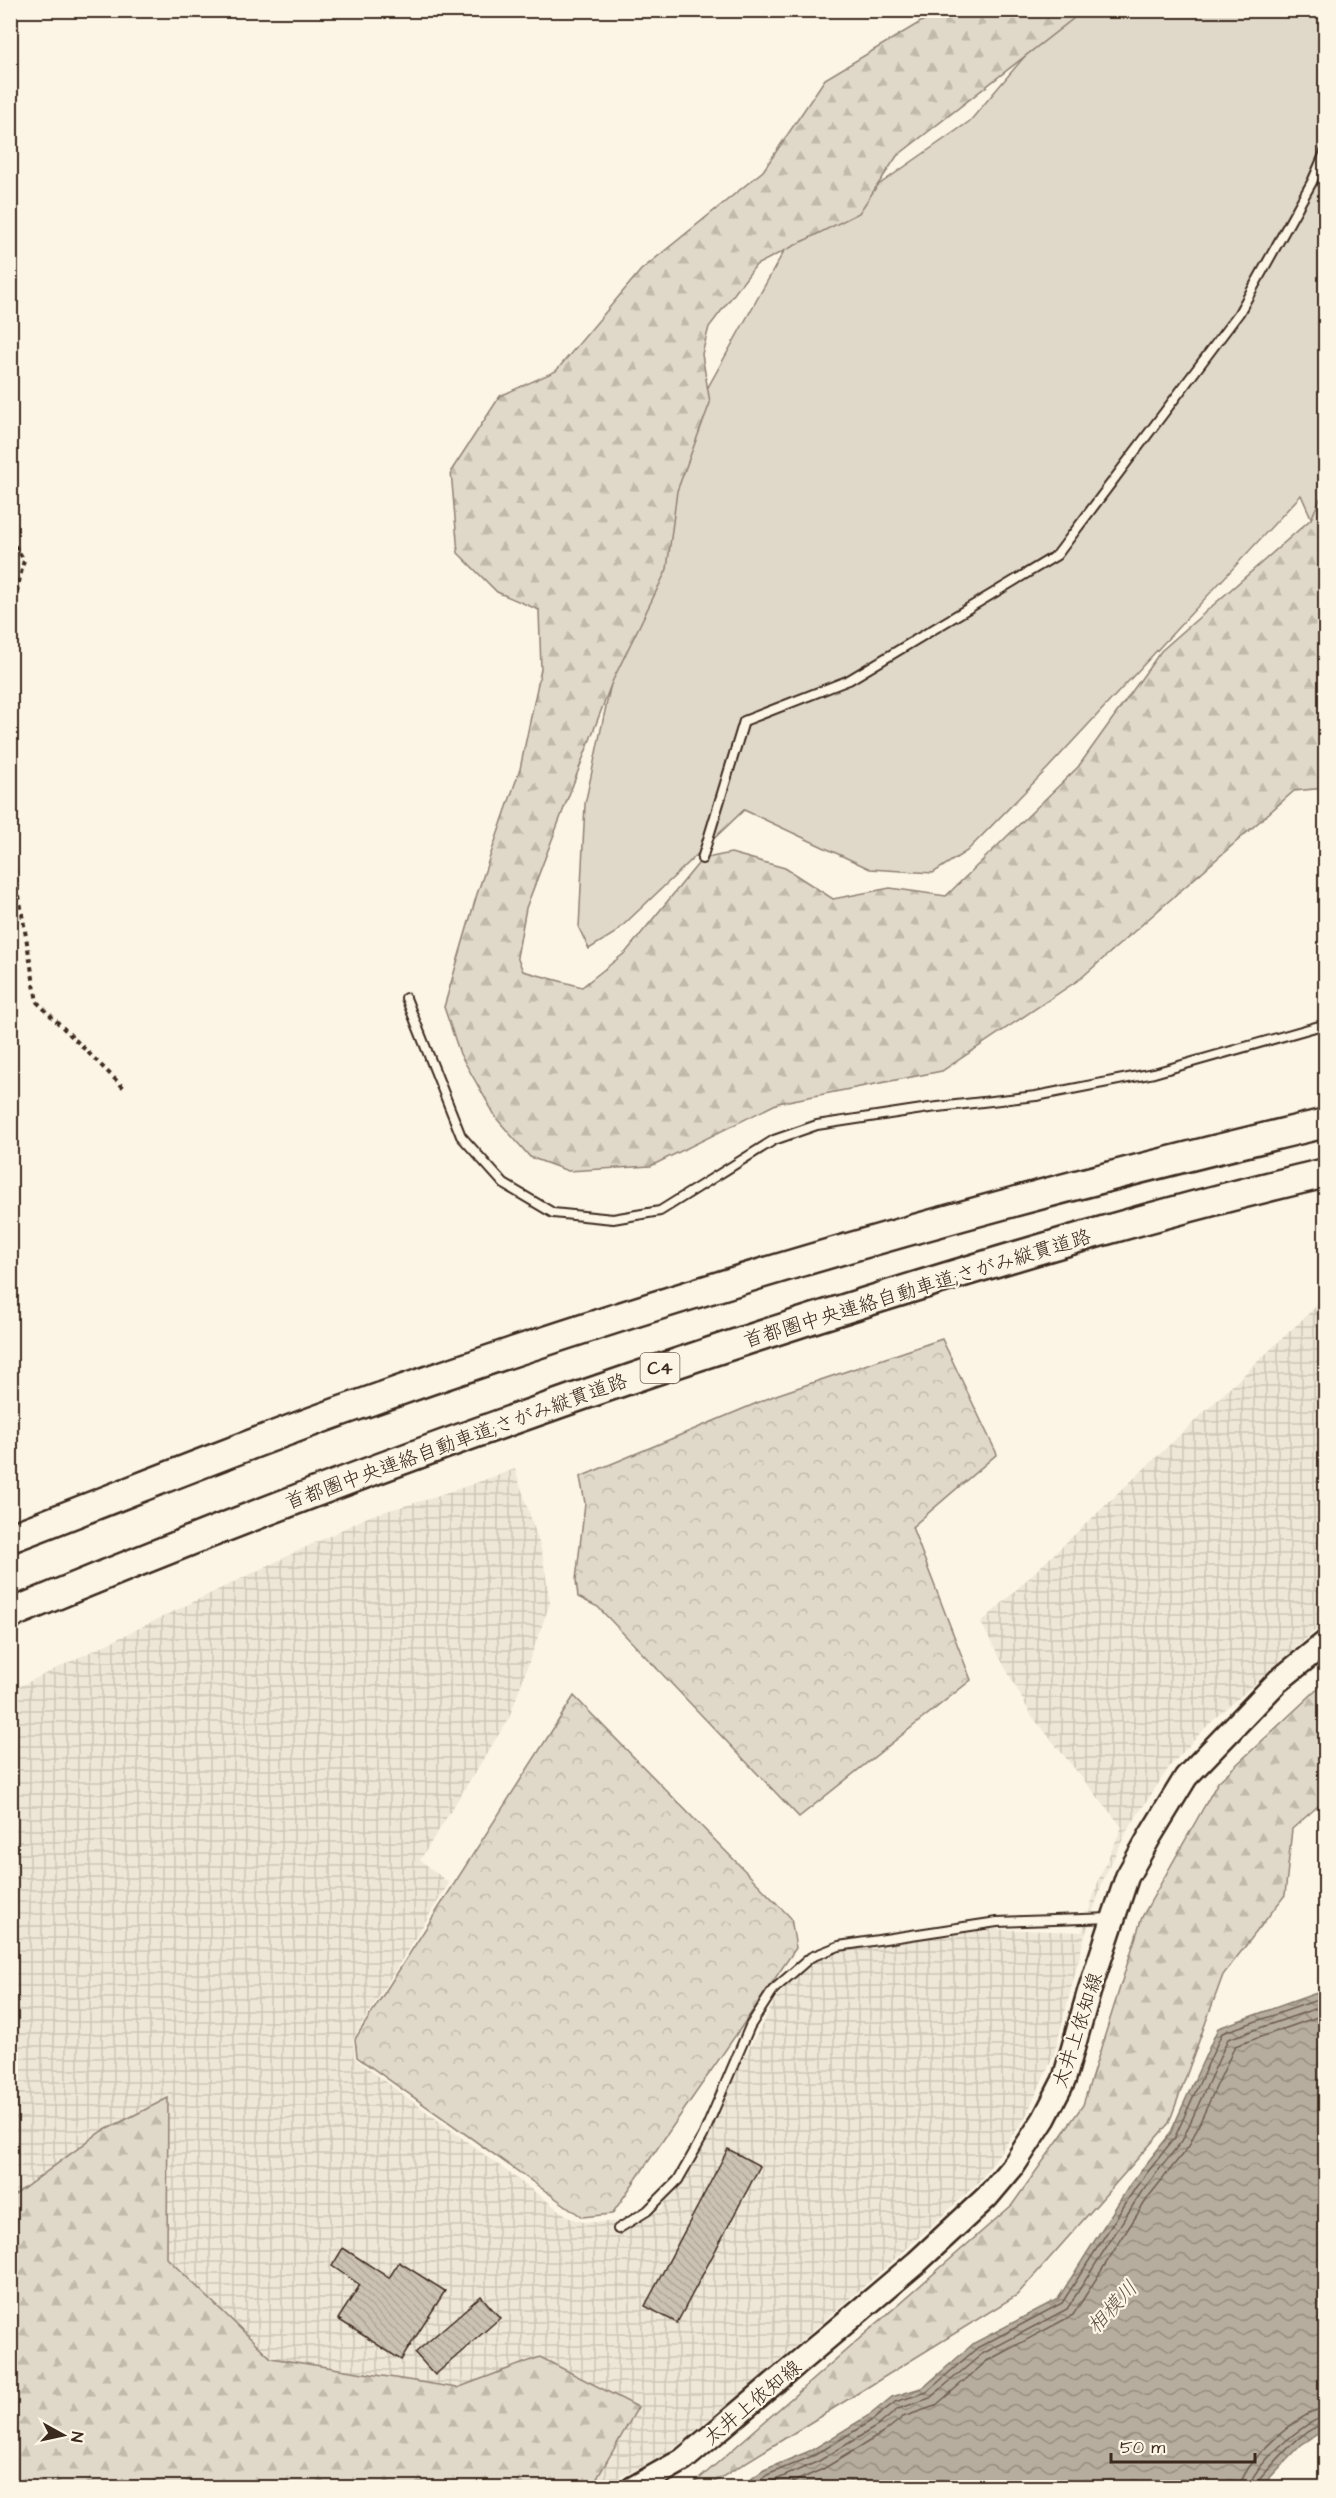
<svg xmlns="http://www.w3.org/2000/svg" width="1336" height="2498" viewBox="0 0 1336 2498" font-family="'Architects Daughter','Klee One',sans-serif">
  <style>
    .industrial { fill: url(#industrial-grid) }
    .green { fill: #e0d8c8; stroke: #8e8173; stroke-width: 1.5 }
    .forest { fill: url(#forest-firs); stroke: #8e8173; stroke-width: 1.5 }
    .park { fill: url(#park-crowns); stroke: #8e8173; stroke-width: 1.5 }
    .water { fill: url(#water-waves); stroke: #85796b; stroke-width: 1.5 }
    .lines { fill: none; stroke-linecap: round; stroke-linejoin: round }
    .shore { stroke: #6d5e51; stroke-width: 1.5 }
    .building { fill: url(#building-back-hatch); stroke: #3b2a1e; stroke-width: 1.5 }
    .service-casing { stroke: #3b2a1e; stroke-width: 12 }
    .secondary-casing { stroke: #3b2a1e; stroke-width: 27 }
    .motorway-casing { stroke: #3b2a1e; stroke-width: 33 }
    .path { stroke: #3b2a1e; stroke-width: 4; stroke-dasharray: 4.5 4.5; stroke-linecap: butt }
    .service { stroke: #fcf5e5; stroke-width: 8 }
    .secondary { stroke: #fcf5e5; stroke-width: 22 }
    .motorway { stroke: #fcf5e5; stroke-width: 28 }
    .labels { text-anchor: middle; stroke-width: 4.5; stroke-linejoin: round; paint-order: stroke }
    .shield { fill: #fcf5e5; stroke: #75675a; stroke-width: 1.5 }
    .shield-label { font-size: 18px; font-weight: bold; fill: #3b2a1e }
    .street-label { font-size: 20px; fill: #3b2a1e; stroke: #fcf5e5 }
    .water-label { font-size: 21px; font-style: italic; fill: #605144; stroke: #fcf5e5 }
  </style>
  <defs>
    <pattern id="industrial-grid" width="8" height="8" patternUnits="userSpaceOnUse" patternTransform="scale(1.5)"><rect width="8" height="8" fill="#eee6d6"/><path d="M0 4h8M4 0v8" fill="none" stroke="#cdc5b7"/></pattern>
    <pattern id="forest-firs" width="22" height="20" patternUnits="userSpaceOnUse" patternTransform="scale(1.5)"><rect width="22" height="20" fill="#e0d8c8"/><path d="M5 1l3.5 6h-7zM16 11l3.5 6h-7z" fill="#c1baab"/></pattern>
    <pattern id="park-crowns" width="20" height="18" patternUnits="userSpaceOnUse" patternTransform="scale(1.5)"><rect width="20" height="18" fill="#e0d8c8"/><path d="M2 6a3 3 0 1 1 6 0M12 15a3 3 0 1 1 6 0" fill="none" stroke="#c1baab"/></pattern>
    <pattern id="water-waves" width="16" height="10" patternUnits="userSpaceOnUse" patternTransform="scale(1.5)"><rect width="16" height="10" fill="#b7ad9e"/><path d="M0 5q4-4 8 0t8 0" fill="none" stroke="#968d80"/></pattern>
    <pattern id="building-back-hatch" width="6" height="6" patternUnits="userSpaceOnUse" patternTransform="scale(1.5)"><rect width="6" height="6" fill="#ccc2b3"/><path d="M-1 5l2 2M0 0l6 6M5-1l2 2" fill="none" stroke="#b0a79a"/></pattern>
  </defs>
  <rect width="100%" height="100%" fill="#fcf5e5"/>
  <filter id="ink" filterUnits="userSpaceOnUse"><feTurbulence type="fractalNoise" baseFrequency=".0167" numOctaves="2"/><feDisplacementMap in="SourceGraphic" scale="12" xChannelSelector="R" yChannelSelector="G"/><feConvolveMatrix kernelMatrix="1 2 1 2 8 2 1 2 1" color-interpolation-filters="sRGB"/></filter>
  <g filter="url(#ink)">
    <path class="industrial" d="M1325 1298V1622L1209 1724 1170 1766 1128 1829 1104 1878 1085 1935 1054 2055 1024 2120 979 2182 903 2252 761 2376 666 2455 600 2487H77L11 2434 10 1691 372 1515 436 1497 515 1469 542 1552 550 1603 509 1718 420 1860 449 1883 353 2039 354 2058 570 2218 583 2222H638L662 2208 778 1995 808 1965 838 1951 990 1929 1082 1932 1100 1876 1122 1827 1031 1715 981 1623Z"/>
    <path class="green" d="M1063 11H1325V549L1301 495 1048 768 967 851 933 873 870 869 744 810 615 933 589 949 579 928 585 804 626 613 669 457 784 251 970 121Z"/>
    <path class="forest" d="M939 11H1083L897 156 859 213 756 265 709 327 702 354 710 403 677 491 667 569 612 682 526 908 517 957 523 971 582 987 626 952 702 859 731 853 785 868 833 899 890 888 946 896 1078 767 1161 651 1311 519 1325 488V788L1294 791 1080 979 942 1071 778 1103 651 1166 568 1171 530 1157 497 1119 460 1054 444 1007 477 894 520 769 541 669 539 610 497 592 458 553 451 471 500 396 556 371 641 270 763 171 825 79Z
      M1325 1682V1800L1292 1829 1285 1895 1223 1975 1169 2123 1017 2295 706 2487H690L1012 2205 1083 2105 1142 1917 1218 1782Z
      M168 2098 167 2258 271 2358 457 2388 540 2357 638 2407 592 2487H11V2198L99 2133Z"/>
    <path class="park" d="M942 1339 997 1454 912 1527 971 1680 799 1817 598 1607 578 1597 576 1580 585 1503 580 1477 776 1395Z
      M574 1696 791 1918 796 1948 612 2214 582 2217 357 2057 355 2039Z"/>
    <path class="water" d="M1325 1990V2429L1301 2445 1261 2487H740L764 2470 812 2450 871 2414 892 2397 924 2387 974 2343 1058 2299 1131 2183 1170 2134 1218 2028Z"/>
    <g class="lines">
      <path class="shore" d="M750 2488 767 2475 815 2455 874 2419 895 2402 927 2392 977 2348 1062 2303 1136 2187 1175 2137 1222 2033 1326 1997
        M763 2488 771 2482 819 2461 879 2425 898 2409 930 2398 982 2354 1067 2309 1142 2191 1182 2141 1228 2039 1326 2005
        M780 2488 823 2469 883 2433 903 2417 935 2406 987 2361 1073 2315 1149 2196 1189 2146 1235 2046 1326 2014
        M1240 2488C1241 2464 1301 2409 1326 2408
        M1249 2488C1250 2469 1306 2418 1326 2417
        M1257 2488 1258 2481C1274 2464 1302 2427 1326 2424"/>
    </g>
    <path class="building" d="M728 2149 760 2166 677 2323 645 2306Z
      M343 2248 389 2278 399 2262 445 2291 401 2360 338 2319 360 2285 332 2266Z
      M481 2296 500 2318 435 2375 415 2353Z"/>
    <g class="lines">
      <g class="service-casing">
        <path id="service" d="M702 859 744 721 849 680 1057 555 1239 313 1312 182 1326 150
          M406 998 461 1136 504 1184 553 1213 613 1219 660 1211 774 1140 817 1125 929 1108 1036 1096 1154 1073 1326 1024
          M618 2229 647 2211 678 2180 703 2136 750 2026 773 1990 811 1957 839 1946 997 1922 1112 1918"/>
      </g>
      <g class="secondary-casing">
        <path id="secondary" d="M633 2488 683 2460 917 2262 987 2197 1014 2165 1044 2119 1064 2080 1089 1992 1127 1877 1150 1836 1186 1777 1278 1681 1326 1642"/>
      </g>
      <g class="motorway-casing">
        <path id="motorway" d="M10 1538C123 1495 234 1449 347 1409 667 1295 995 1201 1326 1123
          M10 1614C292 1496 577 1392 869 1301 1020 1254 1171 1209 1326 1173"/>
      </g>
      <path class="path" d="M10 538 24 560 10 622
        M10 842 37 1002 124 1088"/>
      <use href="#service" class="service"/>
      <use href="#secondary" class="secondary"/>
      <use href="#motorway" class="motorway"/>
    </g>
  </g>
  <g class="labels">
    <rect class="shield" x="640.5" y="1353" width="39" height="30" rx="4.5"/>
    <g class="shield-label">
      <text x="660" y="1374">C4</text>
    </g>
    <g class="street-label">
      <text transform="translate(917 1288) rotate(-17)" y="7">首都圏中央連絡自動車道;さがみ縦貫道路</text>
      <text transform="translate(456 1441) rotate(-20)" y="7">首都圏中央連絡自動車道;さがみ縦貫道路</text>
      <text transform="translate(1077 2030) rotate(-72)" y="7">太井上依知線</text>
      <text transform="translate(752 2402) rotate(-40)" y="7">太井上依知線</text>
    </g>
    <g class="water-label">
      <text transform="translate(1112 2307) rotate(-47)" y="7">相模川</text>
    </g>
  </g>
  <rect width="1336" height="2498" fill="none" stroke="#fcf5e5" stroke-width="36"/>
  <rect x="18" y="18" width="1300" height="2462" fill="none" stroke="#3b2a1e" stroke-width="2" filter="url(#ink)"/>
  <g transform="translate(63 2435) rotate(98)" stroke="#fcf5e5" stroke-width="4.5" paint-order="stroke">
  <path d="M0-4.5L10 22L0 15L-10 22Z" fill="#3b2a1e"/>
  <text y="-9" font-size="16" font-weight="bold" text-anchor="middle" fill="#3b2a1e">N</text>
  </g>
  <path d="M1111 2453v9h144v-9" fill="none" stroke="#3b2a1e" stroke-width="3"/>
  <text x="1120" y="2453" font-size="18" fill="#3b2a1e" stroke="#fcf5e5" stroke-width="4.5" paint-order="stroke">50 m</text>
</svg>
